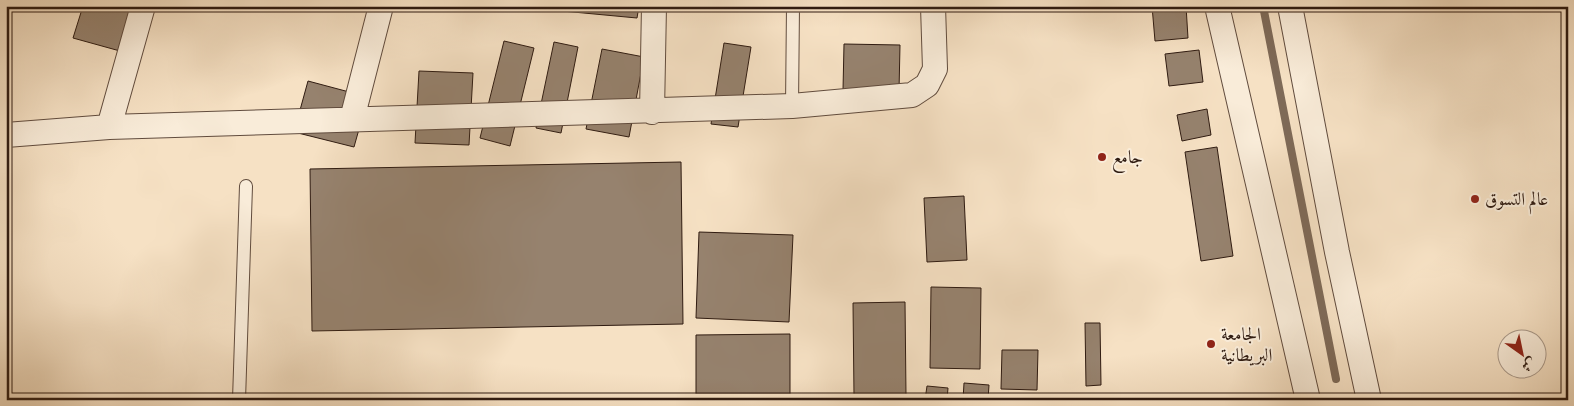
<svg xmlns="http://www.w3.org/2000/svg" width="1574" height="406" viewBox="0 0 1574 406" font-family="'IM FELL French Canon',Amiri,serif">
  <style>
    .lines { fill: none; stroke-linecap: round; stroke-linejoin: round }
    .stream { stroke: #7e6a58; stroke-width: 8 }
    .building { fill: #96826e; stroke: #2f1b11 }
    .service-casing { stroke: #614c3e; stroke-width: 14 }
    .minor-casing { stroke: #614c3e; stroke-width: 26 }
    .service { stroke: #f9ecd9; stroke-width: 12 }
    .minor { stroke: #f9ecd9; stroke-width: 24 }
    .poi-dot { fill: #8f2418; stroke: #f9ecd9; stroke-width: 2 }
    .labels { text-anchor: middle; stroke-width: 4; stroke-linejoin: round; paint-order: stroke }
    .poi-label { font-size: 18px; fill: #2f1b11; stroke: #f9ecd9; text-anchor: start }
  </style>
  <rect width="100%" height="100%" fill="#f6e1c4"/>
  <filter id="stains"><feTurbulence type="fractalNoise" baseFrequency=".004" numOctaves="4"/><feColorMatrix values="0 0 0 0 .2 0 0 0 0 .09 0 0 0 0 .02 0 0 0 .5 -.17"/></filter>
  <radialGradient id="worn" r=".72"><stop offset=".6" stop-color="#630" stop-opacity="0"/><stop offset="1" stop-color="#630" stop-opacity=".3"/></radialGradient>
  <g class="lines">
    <path class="stream" d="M1263 6 1336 379"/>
  </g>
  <path class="building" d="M83 6H133L120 51 73 38Z
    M435 6H521V10L435 8Z
    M541 6H639L637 18 541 9Z
    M1152 6H1186L1188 38 1155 41Z
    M504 41 534 48 510 146 480 138Z
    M554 42 578 47 561 133 536 128Z
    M724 43 751 47 738 127 711 124Z
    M844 44 900 45 899 91 843 90Z
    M602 49 644 57 629 137 586 129Z
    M1199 50 1203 82 1169 86 1165 54Z
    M419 71 473 73 469 145 415 143Z
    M308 81 368 97 354 147 294 132Z
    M1207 109 1211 135 1182 141 1177 115Z
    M1217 147 1233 256 1201 261 1185 152Z
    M681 162 683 324 312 331 310 169Z
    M964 196 967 260 927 262 924 198Z
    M699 232 793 235 789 322 696 318Z
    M931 287 981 288 980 369 930 368Z
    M905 302 906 395 854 396 853 303Z
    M1085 323H1100L1101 385 1086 386Z
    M790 334V394H696V335Z
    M1002 350H1038L1037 390 1001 389Z
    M964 383 989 385 988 400H963Z
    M927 386 948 388 947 400H925Z"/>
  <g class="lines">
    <g class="service-casing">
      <path id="service" d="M792 106 793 6
        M239 400 246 186"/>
    </g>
    <g class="minor-casing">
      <path id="minor" d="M1217 6 1308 400
        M1290 6 1337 252 1369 400
        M652 112 654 6
        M352 119 381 6
        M109 127 143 6
        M6 135 109 127 792 106 912 95 927 85 935 69 933 6"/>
    </g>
    <use href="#service" class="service"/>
    <use href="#minor" class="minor"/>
  </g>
  <g class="poi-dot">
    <circle cx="1102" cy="157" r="5"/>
    <circle cx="1475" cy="199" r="5"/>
    <circle cx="1211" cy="344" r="5"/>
  </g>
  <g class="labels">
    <g class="poi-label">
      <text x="1112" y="163">جامع</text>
      <text x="1485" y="205">عالم التسوق</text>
      <text x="1221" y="340">الجامعة<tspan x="1221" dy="21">البريطانية</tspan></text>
    </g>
  </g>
  <rect width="1574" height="406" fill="none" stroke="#f6e1c4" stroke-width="25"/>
  <rect x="8" y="8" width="1559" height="391" fill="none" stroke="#2f1b11" stroke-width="2.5"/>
  <rect x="12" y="12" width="1549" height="381" fill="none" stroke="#2f1b11"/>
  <g transform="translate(1522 354) rotate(147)"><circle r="24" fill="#f9ecd9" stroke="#a89889"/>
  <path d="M0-4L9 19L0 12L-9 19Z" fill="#8f2418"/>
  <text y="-8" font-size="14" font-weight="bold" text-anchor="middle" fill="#2f1b11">ش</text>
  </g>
  <rect width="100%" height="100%" filter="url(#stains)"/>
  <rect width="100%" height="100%" fill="url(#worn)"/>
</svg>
